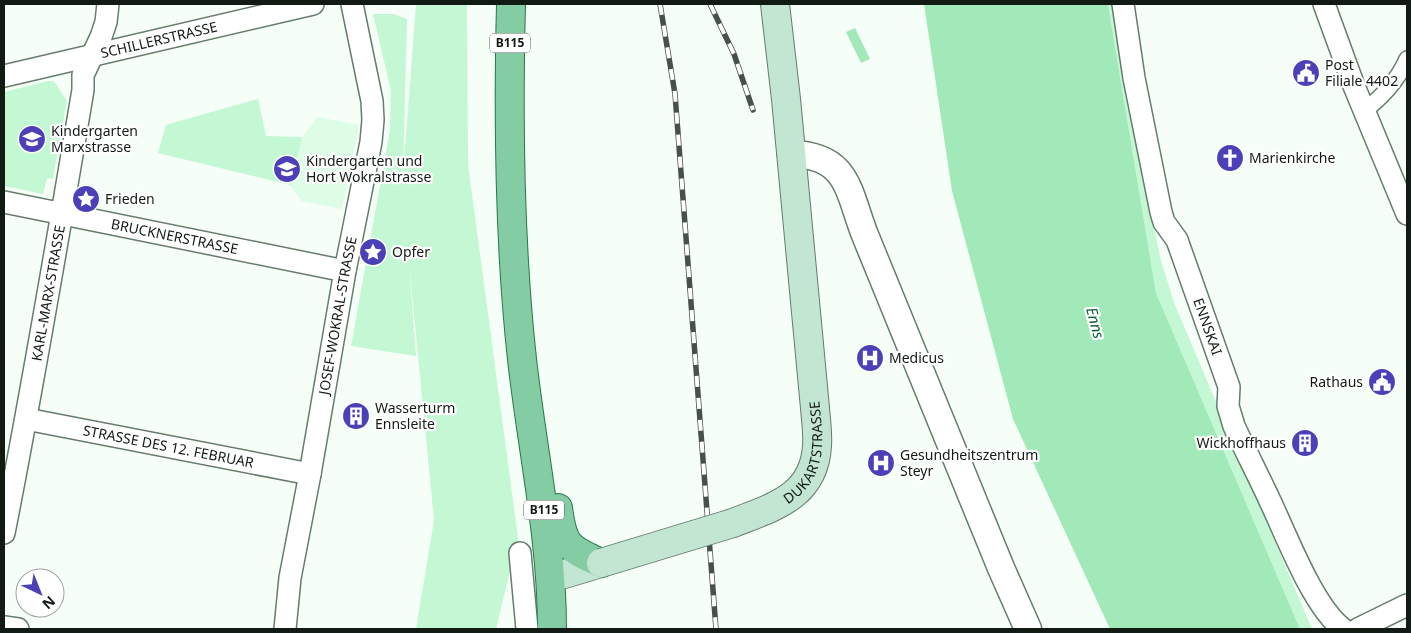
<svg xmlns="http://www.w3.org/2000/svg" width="1411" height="633" viewBox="0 0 1411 633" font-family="'Noto Sans',sans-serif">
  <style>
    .built { fill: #ddfde6 }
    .green { fill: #c4f7d4 }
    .water { fill: #a1e9b9 }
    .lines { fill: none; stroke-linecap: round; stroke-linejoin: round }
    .pedestrian-casing { stroke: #667c6d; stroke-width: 18 }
    .minor-casing { stroke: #667c6d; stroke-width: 24 }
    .tertiary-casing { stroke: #667c6d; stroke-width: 29 }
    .secondary-casing { stroke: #667c6d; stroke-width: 30 }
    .primary-casing { stroke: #27784b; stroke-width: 30 }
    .pedestrian { stroke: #fff; stroke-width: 15 }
    .minor { stroke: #fff; stroke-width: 21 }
    .tertiary { stroke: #fff; stroke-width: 26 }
    .secondary { stroke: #c2e6d2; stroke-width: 28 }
    .primary { stroke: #84cca4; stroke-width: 28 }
    .rail-casing { stroke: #48504a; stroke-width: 5.5 }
    .rail { stroke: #fff; stroke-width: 4; stroke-dasharray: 11; stroke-linecap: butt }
    .secondary-bridge-casing { stroke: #667c6d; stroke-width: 30; stroke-linecap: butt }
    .secondary-bridge { stroke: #c2e6d2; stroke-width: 28 }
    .labels { text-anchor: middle; stroke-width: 4.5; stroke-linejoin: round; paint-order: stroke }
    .shield { fill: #fff; stroke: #595f5a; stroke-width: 1 }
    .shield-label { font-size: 12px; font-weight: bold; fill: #121a14 }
    .street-label { font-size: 14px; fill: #121a14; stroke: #fff }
    .poi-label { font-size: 14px; fill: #121a14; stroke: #fff; text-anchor: start }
    .water-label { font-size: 15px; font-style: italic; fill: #0b5f35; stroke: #fff }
  </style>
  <rect width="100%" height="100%" fill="#f5fef7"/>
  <path class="built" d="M258 99 266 137H302L318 117 359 125 342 209 301 201 290 185 158 153 166 125Z"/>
  <path class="green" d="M416 4H467L468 164 518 538 496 629H416L434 520 409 263 416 356 351 346 390 130 391 91 373 14H394L407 19 403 175Z
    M1108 4H1118L1153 222 1161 261 1175 305 1312 629H1300L1156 293Z
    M48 81H54L67 101 53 179 47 178 43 194 4 186V92Z
    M258 99 266 136 302 137 291 185 158 153 166 125Z"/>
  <path class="water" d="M924 4H1108L1156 293 1300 629H1110L1013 419 952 191Z
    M855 28 870 59 861 63 846 32Z"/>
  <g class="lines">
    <g class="pedestrian-casing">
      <path id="pedestrian" d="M1364 111C1382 97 1398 80 1407 59"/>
    </g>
    <g class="minor-casing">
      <g id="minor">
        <path id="s1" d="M1123 4 1134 78 1161 212 1164 222 1177 240 1229 387 1228 406 1234 426C1246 452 1259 477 1271 503 1287 537 1314 608 1343 629"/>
        <path d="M1324 4 1354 86 1407 214"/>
        <path id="s2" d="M4 76 313 4"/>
        <path id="s3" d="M4 202 345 271"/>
        <path id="s4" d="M26 419 310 474"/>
        <path id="s5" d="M4 533C33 386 58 238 83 90V75L101 37 106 22 108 4"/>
        <path d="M520 553 527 629"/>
        <path d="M4 627 18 629"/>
        <path id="s6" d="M285 629 290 578 310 474 345 271 371 142 373 120 372 101 352 4"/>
        <path d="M1358 629 1407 605"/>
      </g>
    </g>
    <g class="tertiary-casing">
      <path id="tertiary" d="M791 154C849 155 848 192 865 235L1001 568 1028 629"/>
    </g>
    <g class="secondary-casing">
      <g id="secondary">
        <path id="s7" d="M733 523C773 507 814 497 817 446 818 434 816 421 815 408L786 99 775 4"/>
        <path d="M551 578 601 563"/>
      </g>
    </g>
    <g class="primary-casing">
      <path id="primary" d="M511 4C508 122 509 241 522 359 532 450 552 537 552 629
        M558 508C563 545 567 548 601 563"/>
    </g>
    <use href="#pedestrian" class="pedestrian"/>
    <use href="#minor" class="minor"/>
    <use href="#tertiary" class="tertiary"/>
    <use href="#secondary" class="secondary"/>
    <use href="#primary" class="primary"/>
    <g class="rail-casing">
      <path id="rail" d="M660 4 675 94 716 629
        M710 4 734 54 753 110"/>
    </g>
    <use href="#rail" class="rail"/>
    <g class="secondary-bridge-casing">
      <path id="secondary-bridge" d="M601 563 733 523"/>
    </g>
    <use href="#secondary-bridge" class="secondary-bridge"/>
  </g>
  <defs>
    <g id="civic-disc" transform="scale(1.4375)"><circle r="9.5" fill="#4b40b7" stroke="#fff"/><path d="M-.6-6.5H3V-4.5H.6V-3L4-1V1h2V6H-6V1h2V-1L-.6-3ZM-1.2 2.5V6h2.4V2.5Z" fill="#fff"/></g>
    <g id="school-disc" transform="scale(1.4375)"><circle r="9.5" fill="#4b40b7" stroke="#fff"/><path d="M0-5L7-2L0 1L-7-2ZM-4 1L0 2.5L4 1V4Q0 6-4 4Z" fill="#fff"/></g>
    <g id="church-disc" transform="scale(1.4375)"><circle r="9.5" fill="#4b40b7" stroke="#fff"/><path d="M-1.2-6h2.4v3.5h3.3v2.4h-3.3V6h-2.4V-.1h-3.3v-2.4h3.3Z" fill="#fff"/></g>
    <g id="sight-disc" transform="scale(1.4375)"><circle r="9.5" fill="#4b40b7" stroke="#fff"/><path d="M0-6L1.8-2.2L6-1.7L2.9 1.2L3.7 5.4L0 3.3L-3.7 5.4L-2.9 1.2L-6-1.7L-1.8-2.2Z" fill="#fff"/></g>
    <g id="hospital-disc" transform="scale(1.4375)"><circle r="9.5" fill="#4b40b7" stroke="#fff"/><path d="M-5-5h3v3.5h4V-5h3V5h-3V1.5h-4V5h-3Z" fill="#fff"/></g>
    <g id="building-disc" transform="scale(1.4375)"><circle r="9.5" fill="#4b40b7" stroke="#fff"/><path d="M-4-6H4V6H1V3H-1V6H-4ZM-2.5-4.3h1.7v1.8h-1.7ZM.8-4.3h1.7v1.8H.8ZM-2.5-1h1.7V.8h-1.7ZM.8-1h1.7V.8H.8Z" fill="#fff"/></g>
  </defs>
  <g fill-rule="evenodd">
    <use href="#civic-disc" x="1306" y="73"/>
    <use href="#school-disc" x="32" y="139"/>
    <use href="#church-disc" x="1230" y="158"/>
    <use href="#school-disc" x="287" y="169"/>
    <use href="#sight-disc" x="86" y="199"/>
    <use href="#sight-disc" x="373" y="252"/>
    <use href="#hospital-disc" x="870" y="358"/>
    <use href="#civic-disc" x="1382" y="382"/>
    <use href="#building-disc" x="356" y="416"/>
    <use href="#building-disc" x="1305" y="443"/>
    <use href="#hospital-disc" x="881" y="463"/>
  </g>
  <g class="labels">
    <g class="shield">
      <rect x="490" y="33.5" width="40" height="19" rx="4"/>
      <rect x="524" y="500.5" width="40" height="19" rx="4"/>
    </g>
    <g class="shield-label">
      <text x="510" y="47">B115</text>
      <text x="544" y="514">B115</text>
    </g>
    <g class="street-label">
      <text dy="5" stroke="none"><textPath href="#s2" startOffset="159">SCHILLERSTRASSE</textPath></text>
      <text dy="5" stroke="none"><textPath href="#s3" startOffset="174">BRUCKNERSTRASSE</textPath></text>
      <text dy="5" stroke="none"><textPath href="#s5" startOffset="244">KARL-MARX-STRASSE</textPath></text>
      <text dy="5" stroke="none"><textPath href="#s6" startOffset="318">JOSEF-WOKRAL-STRASSE</textPath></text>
      <text dy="5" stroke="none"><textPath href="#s1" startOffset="336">ENNSKAI</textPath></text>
      <text dy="5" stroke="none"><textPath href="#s4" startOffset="145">STRASSE DES 12. FEBRUAR</textPath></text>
      <text dy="5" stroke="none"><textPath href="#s7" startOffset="112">DUKARTSTRASSE</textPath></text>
    </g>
    <g class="poi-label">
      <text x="1325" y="70">Post<tspan x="1325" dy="16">Filiale 4402</tspan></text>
      <text x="51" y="136">Kindergarten<tspan x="51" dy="16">Marxstrasse</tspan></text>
      <text x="1249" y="163">Marienkirche</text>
      <text x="306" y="166">Kindergarten und<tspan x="306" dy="16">Hort Wokralstrasse</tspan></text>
      <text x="105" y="204">Frieden</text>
      <text x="392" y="257">Opfer</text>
      <text x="889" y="363">Medicus</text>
      <text x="1363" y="387" text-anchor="end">Rathaus</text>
      <text x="375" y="413">Wasserturm<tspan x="375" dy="16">Ennsleite</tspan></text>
      <text x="1286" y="448" text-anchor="end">Wickhoffhaus</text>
      <text x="900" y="460">Gesundheitszentrum<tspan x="900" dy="16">Steyr</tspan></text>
    </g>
    <g class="water-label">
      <text transform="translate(1095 323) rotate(75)" y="5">Enns</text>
    </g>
  </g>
  <rect width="1411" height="633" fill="none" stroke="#121a14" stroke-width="10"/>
  <g transform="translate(40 593) rotate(137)"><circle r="24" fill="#ffffff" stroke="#a0a3a1"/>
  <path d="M0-4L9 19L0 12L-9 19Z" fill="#4b40b7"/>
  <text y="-8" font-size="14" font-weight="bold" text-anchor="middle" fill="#121a14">N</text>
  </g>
</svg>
